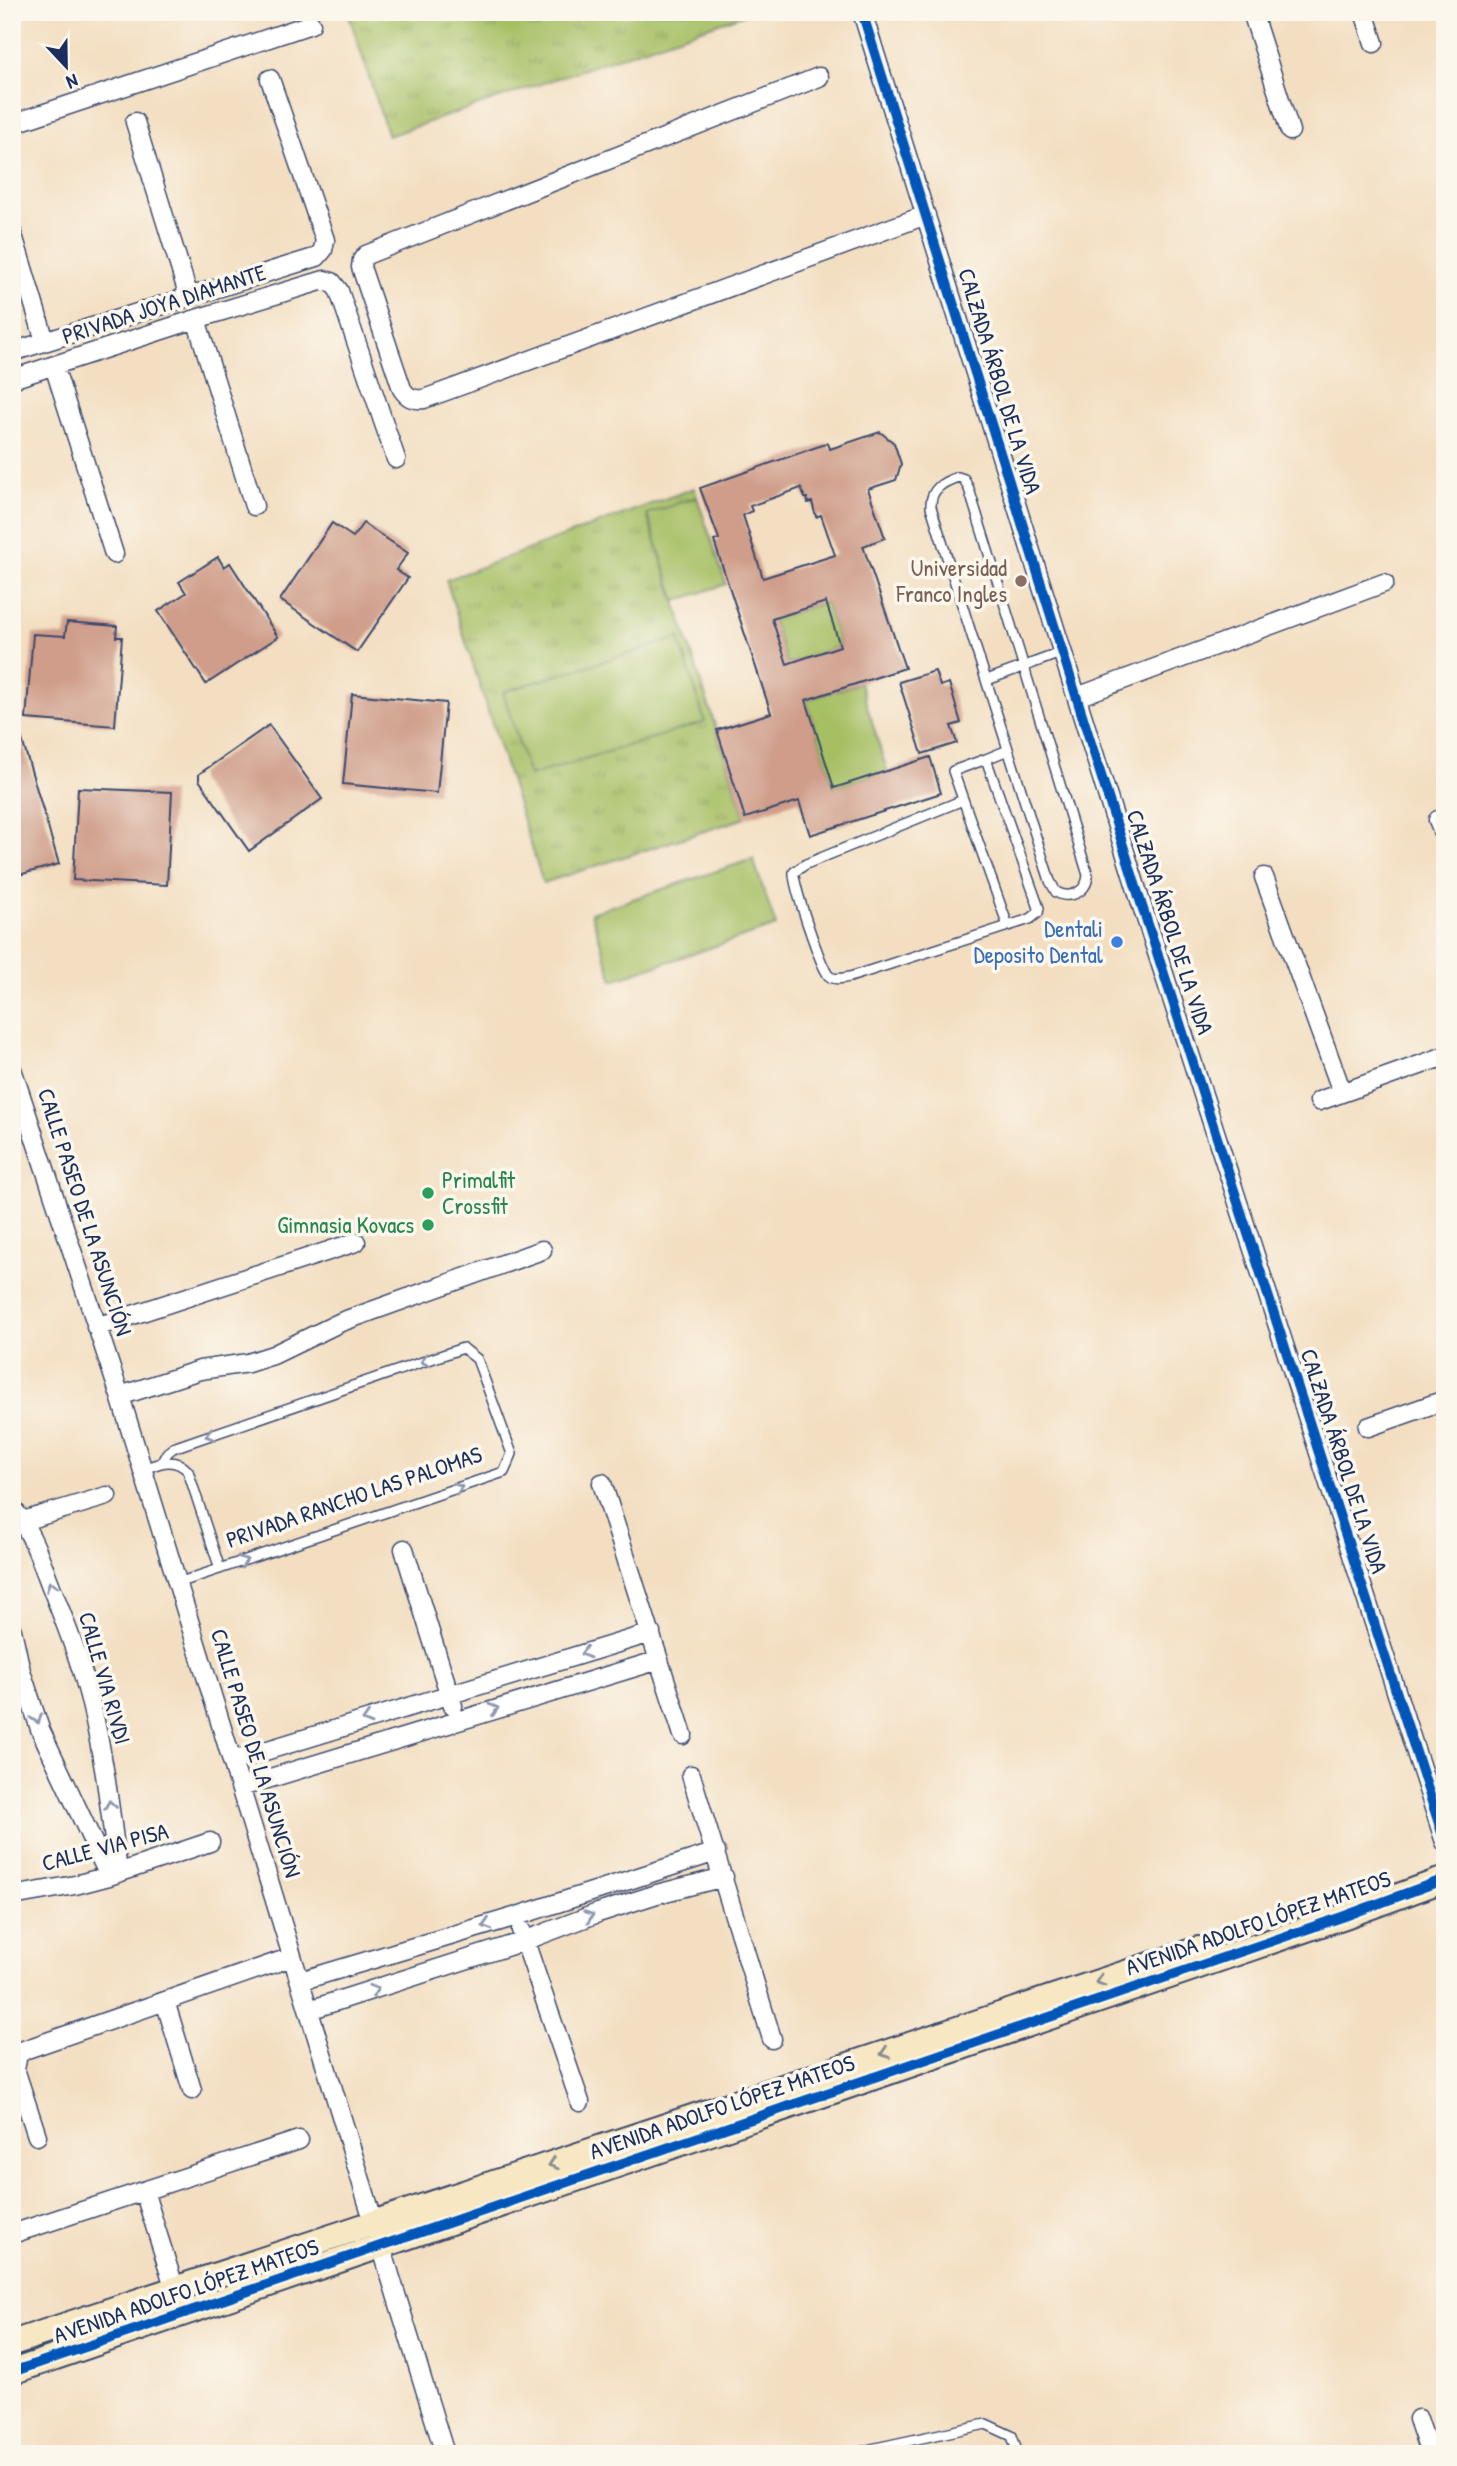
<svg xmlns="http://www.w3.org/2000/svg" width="1457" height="2466" viewBox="0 0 1457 2466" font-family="'Patrick Hand',sans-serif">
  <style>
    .grass { fill: url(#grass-tufts); stroke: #607761; stroke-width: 2 }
    .green { fill: #a6bf64; stroke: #607761; stroke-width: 2 }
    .building { fill: #cf9d8a; fill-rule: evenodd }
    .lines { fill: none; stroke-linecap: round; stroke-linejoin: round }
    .lane-casing { stroke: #3b496d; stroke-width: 12 }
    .street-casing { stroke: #3b496d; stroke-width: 21 }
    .secondary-casing { stroke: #3b496d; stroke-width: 28 }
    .lane { stroke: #fff; stroke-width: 9 }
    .street { stroke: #fff; stroke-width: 18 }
    .secondary { stroke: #f7e8c3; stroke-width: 24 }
    .cycleway-casing { stroke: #fbf7ec; stroke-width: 15 }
    .cycleway { stroke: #0057b8; stroke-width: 10 }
    .oneway { stroke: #8d97ae }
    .oneway2 { stroke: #898c90 }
    .education-dot { fill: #8d6e63; stroke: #fbf7ec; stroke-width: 2.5 }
    .shop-dot { fill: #3f7fe0; stroke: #fbf7ec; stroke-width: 2.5 }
    .leisure-dot { fill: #2e9e5b; stroke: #fbf7ec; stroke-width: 2.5 }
    .labels { text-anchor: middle; stroke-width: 7; stroke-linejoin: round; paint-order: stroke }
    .street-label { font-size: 23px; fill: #1b2f5e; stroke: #fbf7ec }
    .education-label { font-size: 23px; fill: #785e54; stroke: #fbf7ec; text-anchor: end }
    .shop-label { font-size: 23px; fill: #366cbe; stroke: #fbf7ec; text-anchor: end }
    .leisure-label { font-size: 23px; fill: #27864d; stroke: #fbf7ec; text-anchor: start }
  </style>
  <defs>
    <pattern id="grass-tufts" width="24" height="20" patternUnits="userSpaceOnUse" patternTransform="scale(1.75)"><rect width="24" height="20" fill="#a6bf64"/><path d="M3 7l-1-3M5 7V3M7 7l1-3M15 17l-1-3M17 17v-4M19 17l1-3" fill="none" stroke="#869c56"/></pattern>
  </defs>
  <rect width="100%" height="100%" fill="#fbf7ec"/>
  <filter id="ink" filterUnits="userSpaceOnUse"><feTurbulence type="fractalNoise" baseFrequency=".0143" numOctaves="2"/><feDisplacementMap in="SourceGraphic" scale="14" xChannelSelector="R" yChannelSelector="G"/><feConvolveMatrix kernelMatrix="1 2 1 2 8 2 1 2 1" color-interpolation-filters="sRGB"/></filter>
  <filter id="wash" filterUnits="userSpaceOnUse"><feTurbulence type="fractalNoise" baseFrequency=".00686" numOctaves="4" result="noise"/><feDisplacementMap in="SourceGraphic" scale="28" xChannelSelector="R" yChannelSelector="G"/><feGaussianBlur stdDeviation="1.57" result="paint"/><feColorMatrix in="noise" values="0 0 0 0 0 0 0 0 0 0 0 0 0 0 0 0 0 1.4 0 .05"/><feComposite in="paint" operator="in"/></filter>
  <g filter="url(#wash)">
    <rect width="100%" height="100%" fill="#f3dec1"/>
    <path class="grass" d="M348 12H751L388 136Z
      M694 488 697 497 647 515 745 818 543 883 446 580Z"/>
    <path class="green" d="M697 497 726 584 676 601 647 514Z
      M826 602 840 646 787 664 772 619Z
      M679 638 705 722 529 776 503 692Z
      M860 683 887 771 834 788 806 700Z
      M753 859 776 926 613 980 591 913Z"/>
    <g id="blocks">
      <path class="building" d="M880 432 894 443 901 464 896 480 868 489 885 538 863 546 905 668 806 700 834 788 930 757 941 793 810 835 799 801 745 818 717 730 771 713 714 541 719 539 700 488 828 443 830 449ZM801 488 805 498H807L808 503 812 502 816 517 821 515 835 555 763 578 743 515 752 511 750 506ZM826 602 840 646 787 664 772 619Z
        M332 523 353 537 363 523 408 553 396 570 408 578 357 652 280 600Z
        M218 557 224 567 230 563 278 637 206 684 158 611 186 593 179 582Z
        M67 622 117 626 116 637H122L115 726 26 719 33 634 65 636Z
        M935 671 940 686 949 683 961 723 951 726 957 743 922 754 899 682Z
        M352 694 446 703 437 793 343 784Z
        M12 723H17L59 864 15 876 12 867Z
        M269 725 322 799 249 851 199 780V774Z
        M78 788 172 792 167 885 73 880Z"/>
    </g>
  </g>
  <g filter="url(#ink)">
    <use href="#blocks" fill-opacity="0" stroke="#3b496d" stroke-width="2"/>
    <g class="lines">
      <g class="lane-casing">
        <path id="lane" d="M958 477 964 479 969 489 1088 875C1087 892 1070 900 1056 892L1050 881 931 507C930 489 943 482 958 477Z
          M987 680 1063 652
          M986 759 953 771 1008 926
          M963 800 806 864 794 872C792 882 821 968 829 976 835 981 843 978 850 977L1030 919 1038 913 1039 908 986 759 1008 750
          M162 1462 167 1453 173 1448 463 1348 477 1359 512 1454 504 1472 178 1583
          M143 1469C160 1463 174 1456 188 1471L220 1569
          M848 2454 986 2424 1012 2436 1018 2454"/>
      </g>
      <g class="street-casing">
        <path id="street" d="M862 12 1141 903 1445 1842
          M1252 12 1290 131
          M1364 12 1374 43
          M819 77 366 255 362 260 361 267 402 389C408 398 413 400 424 399L926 215
          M135 122 189 297
          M12 124 311 24
          M12 232 45 341
          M196 319 254 506
          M12 352 317 257 323 250 325 240 270 79
          M54 366 114 554
          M12 379 196 319 324 280 332 282 339 291 396 459
          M1077 697 1384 583
          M1438 820 1445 838
          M1264 877 1342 1092
          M12 1069 120 1396 445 2454
          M1319 1101 1445 1056
          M96 1327 356 1242
          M120 1396 200 1370 248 1363 273 1355 341 1322 542 1250
          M1368 1427 1445 1400
          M602 1483 683 1735
          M12 1508C32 1531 41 1561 52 1589 63 1617 74 1645 83 1674 102 1738 110 1806 118 1873
          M13 1524 107 1496
          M404 1549 453 1706
          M12 1630 21 1671 40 1729 109 1876
          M232 1761 651 1633
          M691 1775 772 2039
          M241 1787 659 1660
          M12 1896 75 1885 109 1876 210 1842
          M521 1930 580 2102
          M300 1981 517 1916 716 1852
          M165 2001 192 2090
          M309 2010 524 1941 598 1913 657 1894 724 1877
          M37 2136 15 2069 18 2055 24 2050 292 1957
          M144 2191 178 2299
          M12 2234 299 2140
          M1418 2419 1430 2454"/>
      </g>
      <g class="secondary-casing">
        <path id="secondary" d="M12 2343 1198 1949
          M12 2372 1342 1917 1445 1879"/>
      </g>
      <use href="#lane" class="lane"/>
      <use href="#street" class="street"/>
      <use href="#secondary" class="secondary"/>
      <g class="cycleway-casing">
        <path id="cycleway" d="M862 12 1141 903 1445 1842
          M12 2372 1342 1917 1445 1879"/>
      </g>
      <use href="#cycleway" class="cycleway"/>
    </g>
    <defs><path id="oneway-chevron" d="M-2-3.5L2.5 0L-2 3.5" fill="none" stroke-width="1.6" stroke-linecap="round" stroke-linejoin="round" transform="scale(1.75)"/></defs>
    <g class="oneway">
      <use href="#oneway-chevron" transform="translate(425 1361) rotate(161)"/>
      <use href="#oneway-chevron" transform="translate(210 1435) rotate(161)"/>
      <use href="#oneway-chevron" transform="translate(458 1488) rotate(-19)"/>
      <use href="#oneway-chevron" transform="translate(243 1561) rotate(-19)"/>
      <use href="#oneway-chevron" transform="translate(51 1586) rotate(-112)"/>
      <use href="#oneway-chevron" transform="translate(585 1653) rotate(163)"/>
      <use href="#oneway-chevron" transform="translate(494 1709) rotate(-17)"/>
      <use href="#oneway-chevron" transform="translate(37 1719) rotate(71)"/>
      <use href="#oneway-chevron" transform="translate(367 1719) rotate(163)"/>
      <use href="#oneway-chevron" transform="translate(110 1805) rotate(-98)"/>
      <use href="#oneway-chevron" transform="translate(589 1916) rotate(-20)"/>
      <use href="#oneway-chevron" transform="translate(487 1925) rotate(163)"/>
      <use href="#oneway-chevron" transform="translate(374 1990) rotate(-18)"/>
    </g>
    <g class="oneway2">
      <use href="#oneway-chevron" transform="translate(1100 1981) rotate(162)"/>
      <use href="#oneway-chevron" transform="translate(885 2053) rotate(162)"/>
      <use href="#oneway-chevron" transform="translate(553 2164) rotate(162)"/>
    </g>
  </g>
  <circle class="education-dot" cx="1021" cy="581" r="7"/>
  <circle class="shop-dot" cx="1117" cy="942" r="7"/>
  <g class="leisure-dot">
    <circle cx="428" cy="1193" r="7"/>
    <circle cx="428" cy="1225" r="7"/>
  </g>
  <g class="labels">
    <g class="street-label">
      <text transform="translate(164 304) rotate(-18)" y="8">PRIVADA JOYA DIAMANTE</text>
      <text transform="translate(1000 381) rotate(73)" y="8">CALZADA ÁRBOL DE LA VIDA</text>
      <text transform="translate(1170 922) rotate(72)" y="8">CALZADA ÁRBOL DE LA VIDA</text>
      <text transform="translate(85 1212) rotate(72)" y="8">CALLE PASEO DE LA ASUNCIÓN</text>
      <text transform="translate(1344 1461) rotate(72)" y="8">CALZADA ÁRBOL DE LA VIDA</text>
      <text transform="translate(354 1497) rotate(-19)" y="8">PRIVADA RANCHO LAS PALOMAS</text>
      <text transform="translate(105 1678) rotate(74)" y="8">CALLE VIA RIVDI</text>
      <text transform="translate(256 1753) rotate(73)" y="8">CALLE PASEO DE LA ASUNCIÓN</text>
      <text transform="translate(105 1847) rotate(-15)" y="8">CALLE VIA PISA</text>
      <text transform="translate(1258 1923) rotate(-19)" y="8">AVENIDA ADOLFO LÓPEZ MATEOS</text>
      <text transform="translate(722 2107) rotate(-19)" y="8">AVENIDA ADOLFO LÓPEZ MATEOS</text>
      <text transform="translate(186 2291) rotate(-19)" y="8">AVENIDA ADOLFO LÓPEZ MATEOS</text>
    </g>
    <g class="education-label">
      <text x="1007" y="576">Universidad<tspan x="1007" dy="26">Franco Ingles</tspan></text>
    </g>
    <g class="shop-label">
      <text x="1103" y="937">Dentali<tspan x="1103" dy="26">Deposito Dental</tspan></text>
    </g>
    <g class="leisure-label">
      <text x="442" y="1188">Primalfit<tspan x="442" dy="26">Crossfit</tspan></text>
      <text x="414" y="1233" text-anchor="end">Gimnasia Kovacs</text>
    </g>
  </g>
  <rect width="1457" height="2466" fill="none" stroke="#fbf7ec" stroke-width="42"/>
  <g transform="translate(66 66) rotate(158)" stroke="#fbf7ec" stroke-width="5" paint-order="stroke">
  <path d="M0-5L12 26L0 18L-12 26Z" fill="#1b2f5e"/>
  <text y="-10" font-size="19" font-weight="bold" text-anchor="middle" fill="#1b2f5e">N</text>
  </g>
</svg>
